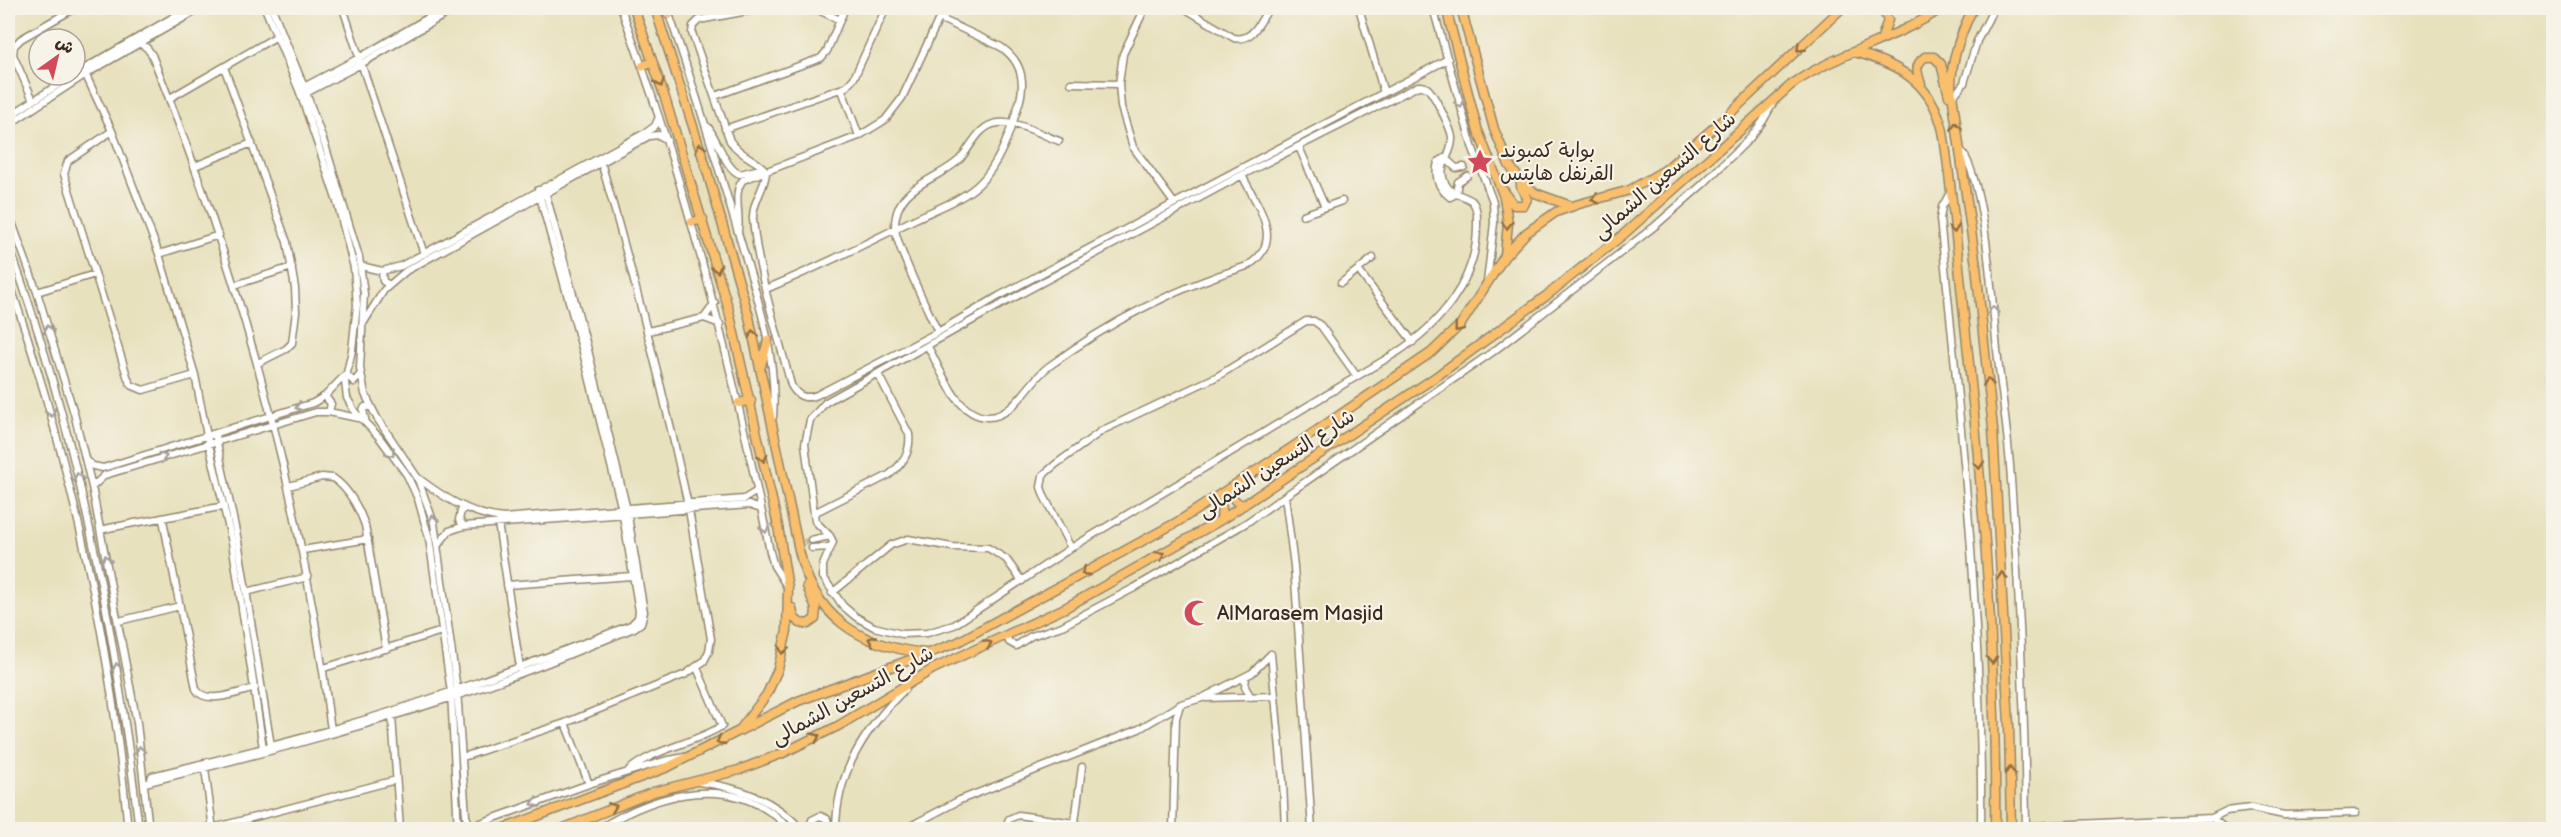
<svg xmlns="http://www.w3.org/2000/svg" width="2561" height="837" viewBox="0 0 2561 837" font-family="'Balsamiq Sans','Playpen Sans Arabic',sans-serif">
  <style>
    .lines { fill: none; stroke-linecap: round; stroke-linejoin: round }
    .minor-tunnel { stroke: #c5bc9e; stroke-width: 6; stroke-dasharray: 6 3; stroke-linecap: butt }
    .minor-casing { stroke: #92866e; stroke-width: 9 }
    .major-casing { stroke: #92866e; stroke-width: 11 }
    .minor { stroke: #fff; stroke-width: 6 }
    .major { stroke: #f9bf6d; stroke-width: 8 }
    .oneway { stroke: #906d42 }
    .oneway2 { stroke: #a79f9a }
    .labels { text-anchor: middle; stroke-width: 4.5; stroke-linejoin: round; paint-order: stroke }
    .poi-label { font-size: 20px; fill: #3b2a1e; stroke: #f7f3e8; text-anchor: start }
    .street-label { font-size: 20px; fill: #3b2a1e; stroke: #f7f3e8 }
  </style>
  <rect width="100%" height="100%" fill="#f7f3e8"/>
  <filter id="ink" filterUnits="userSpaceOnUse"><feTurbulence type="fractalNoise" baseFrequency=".0167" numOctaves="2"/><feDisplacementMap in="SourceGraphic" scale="12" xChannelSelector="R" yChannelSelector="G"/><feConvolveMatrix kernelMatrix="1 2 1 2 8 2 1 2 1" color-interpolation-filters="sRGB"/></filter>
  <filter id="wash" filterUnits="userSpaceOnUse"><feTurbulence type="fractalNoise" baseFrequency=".008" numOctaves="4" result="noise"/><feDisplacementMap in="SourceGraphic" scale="24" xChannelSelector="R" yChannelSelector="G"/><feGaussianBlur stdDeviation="1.35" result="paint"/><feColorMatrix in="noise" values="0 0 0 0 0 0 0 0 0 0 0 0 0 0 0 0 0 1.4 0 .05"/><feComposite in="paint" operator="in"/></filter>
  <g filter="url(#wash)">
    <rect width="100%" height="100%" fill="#e8e1be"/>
  </g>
  <g filter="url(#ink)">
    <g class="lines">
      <path class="minor-tunnel" d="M804 542 811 540"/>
      <g class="minor-casing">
        <path id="minor" d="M265 8 299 90 320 151 338 205 354 268 357 305 352 350 345 382 347 398 355 412 379 437 407 475 418 499 429 538 451 692 458 830
          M272 8 304 87 326 148 359 257 364 294 360 368 365 394 377 418 417 477 434 523 457 690 466 816 470 826
          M343 8 424 254
          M621 8C687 185 733 367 770 552L774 566 788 588
          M764 8 699 20 693 26 692 33 730 141C742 158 757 159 766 171 766 188 752 201 753 219 758 275 777 331 791 385 797 396 805 400 817 395L938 332 999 296 1448 59
          M814 8 840 20
          M1145 8 1123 54 1119 84 1121 107 1133 147 1174 203
          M1184 8 1234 38C1253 42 1260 21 1269 8
          M1359 8 1384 93
          M1433 8 1472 146 1493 202 1494 223 1487 282
          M668 11C693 83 715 156 737 229 755 290 778 353 773 417
          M139 43 147 48 152 55C239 272 302 497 331 730
          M224 67 287 242 295 288 296 312 292 343 286 349 258 363
          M83 69 112 131 159 254 195 375 207 436 232 542 263 748
          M75 74 189 8
          M1071 83 1119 84
          M1418 86C1422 86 1423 85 1427 88 1433 92 1452 130 1452 138 1453 155 1436 165 1445 183 1451 195 1462 194 1472 201 1478 208 1477 218 1477 227 1477 281 1439 325 1396 353L1071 548 954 625 927 633 902 634 874 627 856 617 843 606 823 577V565L833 542 830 536 815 521 805 444 810 420 826 402 1000 305 1242 175Z
          M302 88 359 58 445 8
          M842 90 859 136
          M304 94 361 64 456 8
          M715 96 821 58 827 51 845 8
          M170 98 277 36
          M1952 98 1964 83 1977 41 1994 8
          M33 100 13 55 14 46 21 39 75 8
          M8 117 73 75
          M8 125 86 74 201 8
          M708 127C718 140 726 170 740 174L760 169 766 171
          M725 129 846 87 854 78 886 8
          M112 131 68 161 64 174 128 379 131 385 143 390 195 375
          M1299 147 1325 207
          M1960 149C1985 176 1992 300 1996 340 2000 382 2007 424 2010 466 2019 587 2025 709 2026 830
          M1445 158 1438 162C1434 177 1438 188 1450 197L1456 194
          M1445 158 1456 168 1464 167
          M601 162C634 276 663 389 688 505
          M195 166 252 143
          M1950 193 1942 207 1940 219C1961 422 1983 625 1981 830
          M1456 194 1458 182 1467 176
          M8 211 37 292 74 413 92 487 137 723 149 830
          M1303 215 1342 201
          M738 231C741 215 732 192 743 180L859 136 885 120 902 98 944 8
          M8 243C77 432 116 630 139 830
          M159 254 219 235
          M361 266 382 271 401 266 647 132 655 126 659 117
          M1358 270 1413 342
          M382 271 383 281 389 285
          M8 278C69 456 111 641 128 830
          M1341 283 1373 258
          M235 285 292 267
          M766 289C816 268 866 244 915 219 936 209 962 200 979 184 999 165 1010 132 1018 107 1026 83 1023 62 1001 47L939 18
          M37 292 95 274
          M704 318 715 303
          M364 322 384 290 406 271 649 136 659 135 667 140
          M648 331 704 318 720 324
          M938 332C929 312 894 243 895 226 895 186 936 181 959 160 971 148 978 125 998 123 1018 121 1040 134 1059 141
          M928 347C941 369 956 416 987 417 1014 418 1029 381 1048 367 1109 322 1175 288 1247 266 1287 242 1257 206 1242 175
          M325 396 331 404 329 412
          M366 423 363 410 365 407H371
          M215 434 238 541 271 746
          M86 461 93 466 103 468 313 403 325 396 346 374 354 382 360 375
          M418 478C443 497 471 515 503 518L744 499 757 491
          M289 486 322 477 333 478C349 489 358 506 365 525L386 649
          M92 487 105 475 316 412H329L358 418
          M1285 496 1294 566 1312 830
          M814 513 889 475C903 464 911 452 909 434L878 374
          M163 520 196 689C205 706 239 692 255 688
          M498 523 520 668
          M464 526 459 520 461 511 465 508
          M100 530C141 521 182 515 224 506
          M811 540 830 536
          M438 545 449 531 464 526 749 505 761 509
          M812 548 831 547
          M1071 548 1044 496 1041 487 1043 475 1056 464 1103 430 1218 376 1306 321H1314L1321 326 1356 375
          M303 550 368 539
          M507 585 632 576
          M246 592 308 577
          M832 593 891 545 908 539 952 547 988 548 1006 559 1022 581
          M119 621 180 606
          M1006 636 1009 642 1016 646 1031 636 1062 626 1134 588 1246 523 1494 351 1655 226 1703 184 1750 138 1763 121 1773 103
          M1271 654 1283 781 1285 830
          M324 668 442 631
          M1246 676 1245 687 1251 697
          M1206 698 1275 696
          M392 716 400 830
          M565 723 589 784
          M463 757 565 723 686 674 704 661 709 651 711 639 689 510
          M205 768 213 830
          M629 770C655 748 693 744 722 726L697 668
          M150 782 152 776C216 760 280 745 343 726 441 698 536 661 631 625L638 618 639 611 622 510 582 348 538 190
          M699 782C740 788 773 798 802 830
          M145 783C249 757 353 730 456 696 516 677 575 652 634 628L641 623 644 612 627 510 587 346 544 187
          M2212 818 2227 830
          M2011 827 2212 818 2226 811 2251 808 2284 815 2356 813
          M213 828 396 780
          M461 830 589 784 664 761 685 757
          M597 830C658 792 735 770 791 830
          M809 830 812 820 820 816 827 819 830 830
          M836 830C836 772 866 728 905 689
          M903 830 960 800 1139 729 1181 704 1202 698 1252 673 1271 654
          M1004 830 1009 819 1018 815 1075 823
          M1074 830 1082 767
          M1173 830 1176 718 1180 705"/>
      </g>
      <g class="major-casing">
        <path id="major" d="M634 8 665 98 728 307 778 526 788 588 787 631 778 669 767 694 742 727
          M655 8 705 164 749 317 799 550C814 617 859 646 925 653
          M664 8 669 15
          M1446 8 1477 128 1504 197 1508 223 1505 255
          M1461 8 1494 129 1509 165 1521 181 1535 193 1571 206
          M1973 8C1961 33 1951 59 1951 87L1976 266 1993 429 2009 725 2011 830
          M1881 40 1888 20 1882 8
          M1854 52C1899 64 1932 83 1943 131 1953 195 1958 261 1965 325 1983 493 1997 661 1995 830
          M643 66 652 62
          M1921 84C1917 72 1914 65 1925 57H1934L1941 64 1949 96
          M1504 191 1514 205H1524L1527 199 1521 187V181
          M692 222 703 219
          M761 366 768 340
          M739 403 751 400
          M1233 486C1230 496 1234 503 1244 505
          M1211 500 1222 507 1221 520
          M792 608 794 618 800 623 808 624 815 619 816 609 807 586
          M500 830 668 767 798 701 956 643 1179 521 1291 448 1432 352 1461 324 1504 257 1526 233 1556 212 1579 204 1630 190 1665 170 1724 119 1842 8
          M559 830 653 792 739 770 783 753 838 726 933 669 1065 608 1221 520 1437 376 1546 296 1624 234 1791 85C1838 52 1895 40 1942 8"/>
      </g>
      <use href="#minor" class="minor"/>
      <use href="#major" class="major"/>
    </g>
    <defs><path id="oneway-chevron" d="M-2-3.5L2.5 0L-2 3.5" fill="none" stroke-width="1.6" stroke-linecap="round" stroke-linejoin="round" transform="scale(1.5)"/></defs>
    <g class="oneway">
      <use href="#oneway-chevron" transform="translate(1800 48) rotate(136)"/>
      <use href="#oneway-chevron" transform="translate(660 83) rotate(70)"/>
      <use href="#oneway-chevron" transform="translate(1956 126) rotate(-98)"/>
      <use href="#oneway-chevron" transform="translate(700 147) rotate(-107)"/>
      <use href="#oneway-chevron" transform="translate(1595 199) rotate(167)"/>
      <use href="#oneway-chevron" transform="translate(1507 225) rotate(91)"/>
      <use href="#oneway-chevron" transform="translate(1954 229) rotate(84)"/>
      <use href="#oneway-chevron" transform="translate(717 269) rotate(74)"/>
      <use href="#oneway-chevron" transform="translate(1458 328) rotate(130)"/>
      <use href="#oneway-chevron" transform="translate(753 334) rotate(-103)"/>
      <use href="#oneway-chevron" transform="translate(1988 382) rotate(-96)"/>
      <use href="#oneway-chevron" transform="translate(763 458) rotate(78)"/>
      <use href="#oneway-chevron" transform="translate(1979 465) rotate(85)"/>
      <use href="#oneway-chevron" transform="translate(1161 555) rotate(-30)"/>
      <use href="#oneway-chevron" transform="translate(1085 572) rotate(150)"/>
      <use href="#oneway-chevron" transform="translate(2002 576) rotate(-93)"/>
      <use href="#oneway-chevron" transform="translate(872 640) rotate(-158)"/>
      <use href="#oneway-chevron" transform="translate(988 644) rotate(-25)"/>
      <use href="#oneway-chevron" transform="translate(783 650) rotate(104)"/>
      <use href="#oneway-chevron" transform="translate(1992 660) rotate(87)"/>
      <use href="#oneway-chevron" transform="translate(816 737) rotate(-27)"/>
      <use href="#oneway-chevron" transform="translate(720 741) rotate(150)"/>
      <use href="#oneway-chevron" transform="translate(2010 771) rotate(-91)"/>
      <use href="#oneway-chevron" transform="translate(613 807) rotate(-22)"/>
    </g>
    <g class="oneway2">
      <use href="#oneway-chevron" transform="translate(1460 104) rotate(75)"/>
      <use href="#oneway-chevron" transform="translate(1993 310) rotate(-95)"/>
      <use href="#oneway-chevron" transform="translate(48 329) rotate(-107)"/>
      <use href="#oneway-chevron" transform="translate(299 407) rotate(161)"/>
      <use href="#oneway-chevron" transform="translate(51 413) rotate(73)"/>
      <use href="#oneway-chevron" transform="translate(391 453) rotate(55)"/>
      <use href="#oneway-chevron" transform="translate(163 457) rotate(-17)"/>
      <use href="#oneway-chevron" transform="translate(78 477) rotate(-104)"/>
      <use href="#oneway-chevron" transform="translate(433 519) rotate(-104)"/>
      <use href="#oneway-chevron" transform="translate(765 529) rotate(79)"/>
      <use href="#oneway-chevron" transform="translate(106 559) rotate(-102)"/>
      <use href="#oneway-chevron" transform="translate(117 667) rotate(-100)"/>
      <use href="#oneway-chevron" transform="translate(140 750) rotate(-97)"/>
      <use href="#oneway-chevron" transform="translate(535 803) rotate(160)"/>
    </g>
  </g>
  <defs>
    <g id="sight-bare" transform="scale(2.07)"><path d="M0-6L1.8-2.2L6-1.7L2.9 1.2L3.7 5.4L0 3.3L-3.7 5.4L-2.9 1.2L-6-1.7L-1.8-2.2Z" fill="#d1495b" stroke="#f7f3e8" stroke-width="2.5" paint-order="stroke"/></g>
    <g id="mosque-bare" transform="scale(2.07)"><path d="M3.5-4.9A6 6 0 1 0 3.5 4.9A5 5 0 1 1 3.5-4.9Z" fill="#d1495b" stroke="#f7f3e8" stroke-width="2.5" paint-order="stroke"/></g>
  </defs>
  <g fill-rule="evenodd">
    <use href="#sight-bare" x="1480" y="162"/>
    <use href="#mosque-bare" x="1197" y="613"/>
  </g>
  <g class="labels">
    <g class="poi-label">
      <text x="1500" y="157">بوابة كمبوند<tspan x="1500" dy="23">القرنفل هايتس</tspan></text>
      <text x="1217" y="620">AlMarasem Masjid</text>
    </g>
    <g class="street-label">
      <text transform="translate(1664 175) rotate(-41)" y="7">شارع التسعين الشمالى</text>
      <text transform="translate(1276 463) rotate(-33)" y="7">شارع التسعين الشمالى</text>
      <text transform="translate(852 695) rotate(-29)" y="7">شارع التسعين الشمالى</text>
    </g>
  </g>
  <rect width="2561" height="837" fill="none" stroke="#f7f3e8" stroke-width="30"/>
  <g transform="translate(57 57) rotate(34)"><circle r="28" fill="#f7f3e8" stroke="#aca397" stroke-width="1.5"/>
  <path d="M0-4.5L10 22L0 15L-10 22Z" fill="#d1495b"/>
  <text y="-9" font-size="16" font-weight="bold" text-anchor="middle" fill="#3b2a1e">ش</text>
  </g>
</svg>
